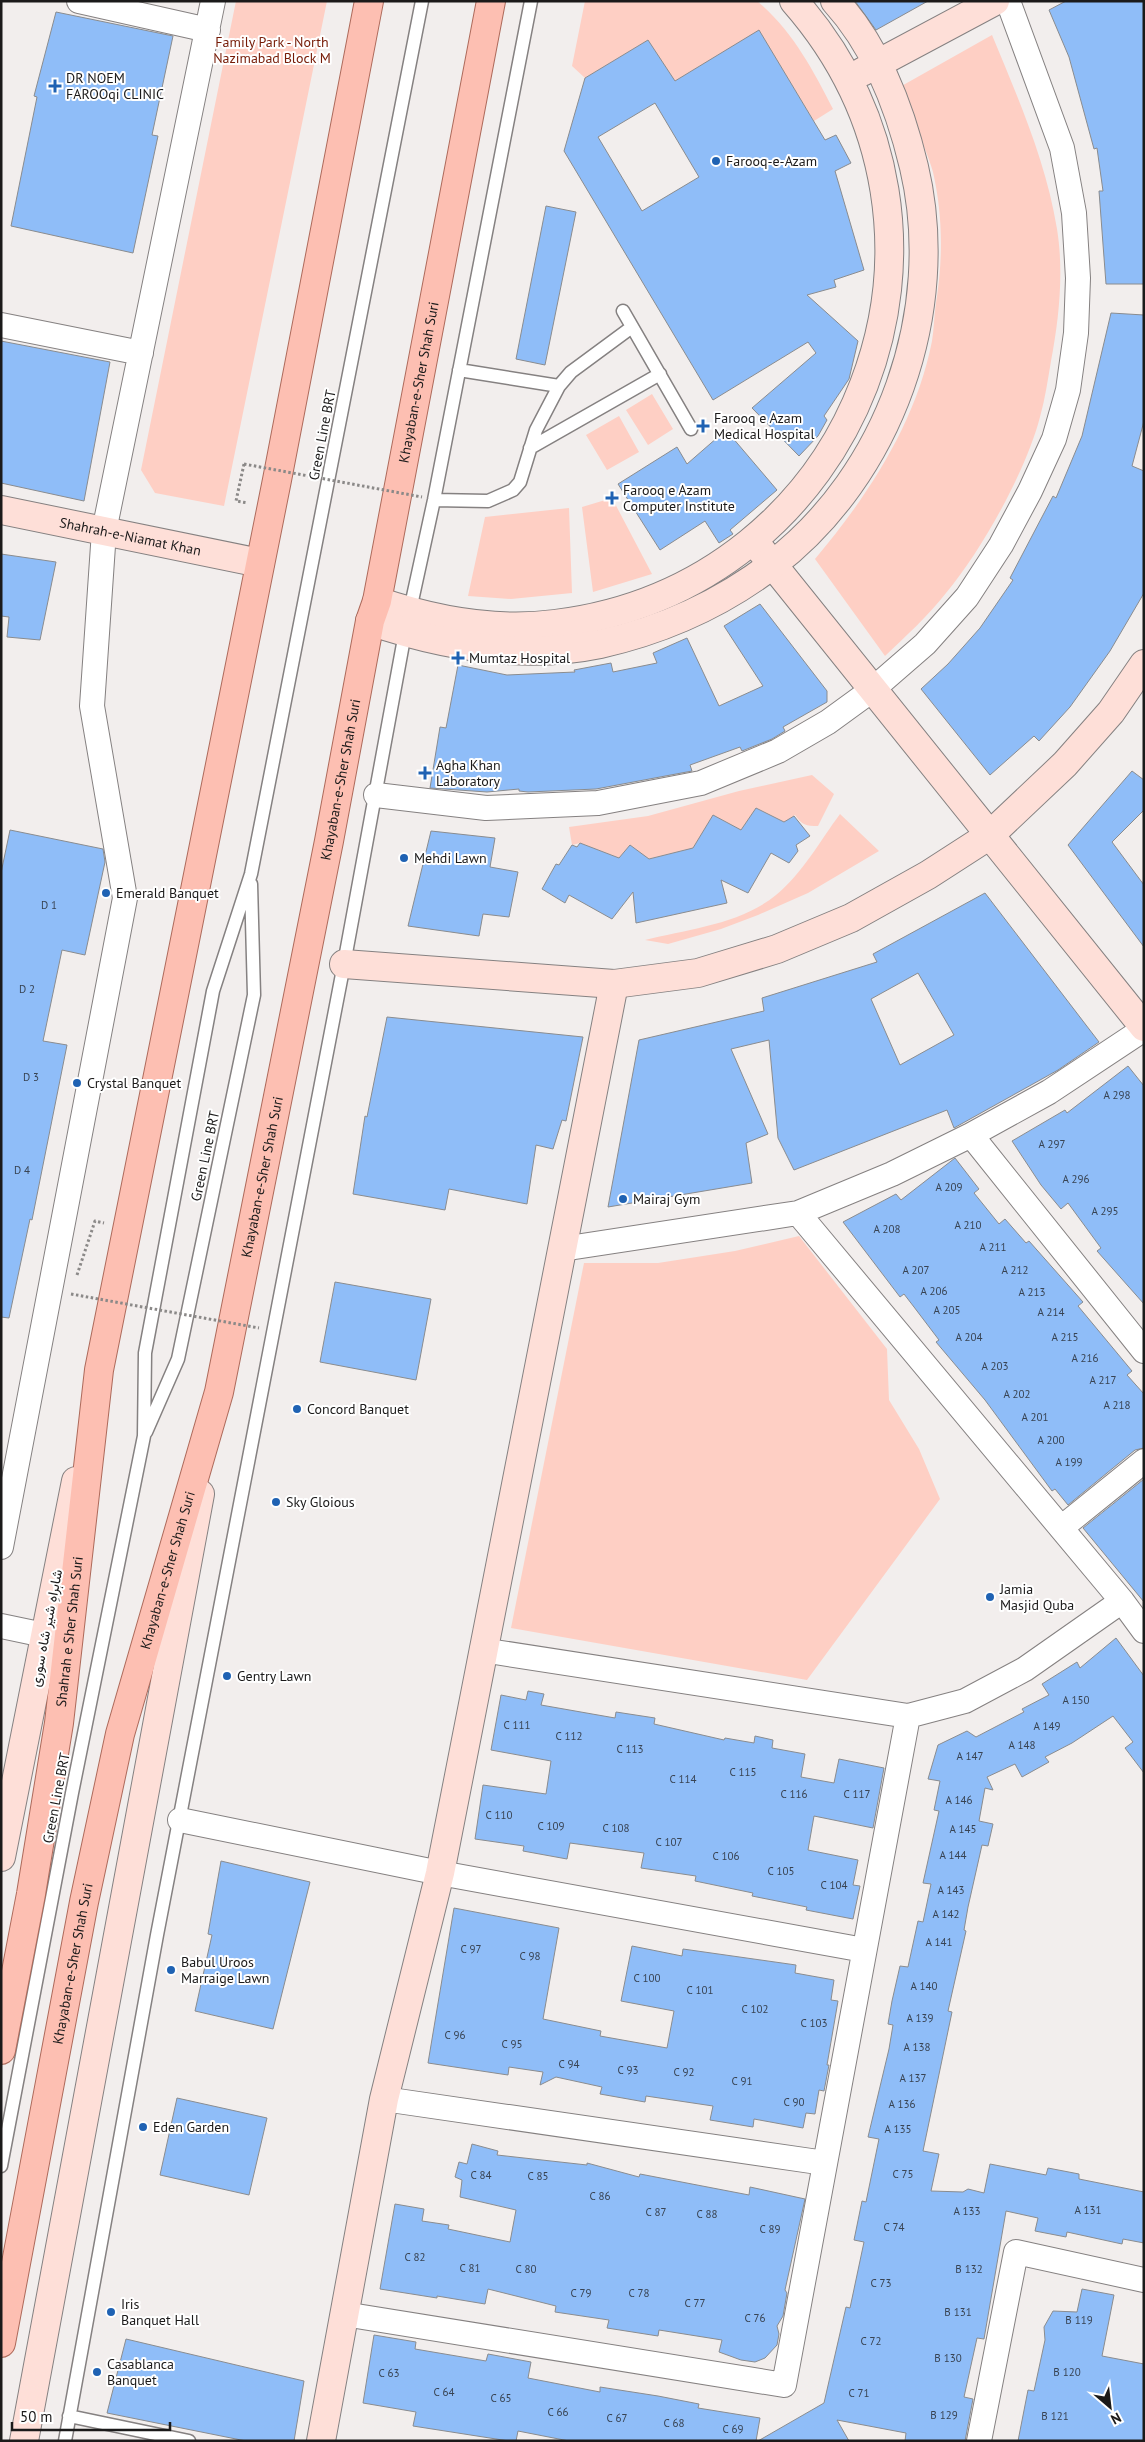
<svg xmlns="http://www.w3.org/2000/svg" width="1145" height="2442" viewBox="0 0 1145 2442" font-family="'PT Sans',Vazirmatn,sans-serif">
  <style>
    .green { fill: #fecfc4 }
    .building { fill: #8fbdf8; stroke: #8a8c8f; fill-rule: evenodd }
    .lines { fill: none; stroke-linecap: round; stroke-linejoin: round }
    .lane-casing { stroke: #858181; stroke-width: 15 }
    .street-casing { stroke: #858181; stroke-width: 26 }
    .secondary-casing { stroke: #858181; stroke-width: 30 }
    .primary-casing { stroke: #ad6a5b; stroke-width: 30 }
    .path { stroke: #8b8988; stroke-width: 3; stroke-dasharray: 2.5 2.5; stroke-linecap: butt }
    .lane { stroke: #fff; stroke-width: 12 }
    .street { stroke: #fff; stroke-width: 24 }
    .secondary { stroke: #fedfd8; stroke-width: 28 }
    .primary { stroke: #fdbfb2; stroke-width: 28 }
    .path-bridge { stroke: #8b8988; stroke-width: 3; stroke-dasharray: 2.5 2.5; stroke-linecap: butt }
    .poi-dot { fill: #1f62b3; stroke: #fff; stroke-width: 2 }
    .labels { text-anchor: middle; stroke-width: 4; stroke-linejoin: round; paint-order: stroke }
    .number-label { font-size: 11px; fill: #384352 }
    .park-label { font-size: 14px; fill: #761b06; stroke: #fff }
    .poi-label { font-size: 14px; fill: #1b1a1a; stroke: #fff; text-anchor: start }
    .street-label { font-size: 14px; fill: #1b1a1a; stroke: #fff }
  </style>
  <rect width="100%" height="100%" fill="#f2eeed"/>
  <path class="green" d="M236 1H327L224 506 155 493 141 470Z
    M585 1H757C792 30 813 70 833 109L814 121 759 31 675 81 648 40 585 78 572 66Z
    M992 35C1018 98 1046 161 1057 229 1064 272 1059 319 1051 361 1048 379 1045 399 1040 417 1026 471 982 550 946 593 928 616 906 636 885 656L815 559C868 496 916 423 932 341 934 329 934 316 936 303 943 259 943 216 933 172 926 146 908 113 898 88Z
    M652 394 673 429 648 445 626 410Z
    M619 416 639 452 607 470 586 435Z
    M612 498 652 574 593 592 582 507Z
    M569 508 572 593 511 599 468 596 485 517Z
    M812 775 834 794 818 826C806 826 802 825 795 815L784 822 756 808 741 830 713 815 690 853 685 850 648 859 630 845 619 858 580 843 572 845 569 827 648 816 739 791Z
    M840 814 879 851 808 893 758 915 721 929 668 944 645 940C688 929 741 924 776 895 802 874 820 841 840 814Z
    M799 1236 887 1349 889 1400 919 1449 940 1499 807 1680 511 1628 584 1263H658L735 1251Z"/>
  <path class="building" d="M855 1H928L876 30Z
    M1066 1H1144V284H1106L1099 191H1103L1097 148 1094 149 1069 57 1049 10Z
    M56 12 173 36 152 135 158 136 133 253 11 226 37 97 34 96Z
    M759 30 825 140 836 135 851 163 835 171 864 270 834 280 836 287 807 295 858 341 849 379 824 416 827 420 818 436 799 456 752 408 816 353 808 342 713 400 564 151 585 78 648 40 675 81ZM655 103 699 177 642 211 598 137Z
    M546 206 576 212 545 365 516 359Z
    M1111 313 1144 315V421L1132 466 1144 471V593L1110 651 1070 707 1039 741 1034 736 990 775 921 689 948 664 980 628 1013 580 1010 578 1053 496 1056 498 1082 436Z
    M1 341 110 362 84 501 1 483Z
    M726 430 777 490 730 530 733 534 719 543 705 521 660 550 618 484 677 447 687 464Z
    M1 554 56 562 40 640 7 637 9 617 1 616Z
    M760 604 827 691V702L783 727 785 731 772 739 742 751 740 747 690 765 692 771 596 789 528 792 519 791V789L487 792 430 788 440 727 446 728 458 665 507 675 575 672 574 670 611 663 613 672 657 663 653 653 687 638 719 706 763 686 724 626Z
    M1132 771 1144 780V810L1112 842 1144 885V947L1068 845Z
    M756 808 784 822 794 816 810 836 796 845 798 851 789 863 771 853 748 893 721 880 727 903 636 923 633 892 612 919 569 895 565 903 542 889 556 864 559 865 572 845 577 847 580 843 619 858 630 845 649 859 693 848 713 815 741 830Z
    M10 830 103 849 105 862 85 955 62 950 43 1041 67 1045 32 1220 30 1219 9 1318 1 1317V873Z
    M431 831 495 838 490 867 518 872 509 917 483 914 479 936 408 926Z
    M985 893 1099 1042 1058 1070 954 1128 947 1110 794 1170 778 1138 769 1040 731 1049 768 1134 746 1143 752 1183 608 1207 639 1040 764 1011 762 998 877 962 873 954ZM918 973 954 1035 900 1065 871 999Z
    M387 1017 583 1037 566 1121 562 1120 553 1149 536 1145 527 1204 449 1189 445 1210 353 1194 365 1116 367 1117Z
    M1128 1066 1144 1086V1304L1097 1251 1101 1248 1068 1203 1061 1209 1041 1185 1012 1141 1065 1110 1067 1113Z
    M955 1158 979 1189 974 1193 999 1224 1005 1219 1026 1243 1029 1241 1083 1302 1078 1306 1132 1371 1127 1375 1144 1394V1448L1135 1450 1068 1505 1055 1489 1052 1491 985 1400 936 1342 939 1340 914 1307 904 1294 900 1297 843 1222 896 1194 901 1200Z
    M335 1282 431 1299 416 1380 320 1362Z
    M1144 1479V1602L1083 1528Z
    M1116 1638 1144 1676V1773L1125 1748 1133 1742 1113 1716 1072 1743 1045 1757 1049 1762 1022 1777 1015 1764 987 1777 993 1790 985 1788 979 1821 993 1824 988 1846 982 1845 968 1907 964 1930 966 1931 948 2011 952 2012 923 2151 939 2154 931 2191 963 2192 968 2189 984 2193 990 2164 1046 2175 1048 2168 1079 2174V2179L1144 2192V2243L1123 2239 1122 2244 1067 2232 1066 2237 1035 2231 1038 2218 1006 2211 984 2339 977 2338 964 2397 973 2399 965 2441H905L906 2433 837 2420 849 2441H758L824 2403 846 2307 850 2308 864 2242 854 2240 862 2201 866 2202 879 2139 868 2137 889 2049 893 2025 888 2024 892 2001 900 1966 908 1967 918 1921 923 1922 931 1884 923 1883 939 1811 934 1810 940 1781 928 1779 938 1745 967 1731 976 1737 1024 1712 1022 1709 1049 1695 1042 1684 1077 1662 1080 1668Z
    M528 1691 544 1694 541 1705 615 1718 616 1712 655 1718 654 1724 724 1740 725 1738 754 1743 755 1736 773 1740 772 1748 805 1754 801 1777 834 1783 839 1759 884 1768 873 1828 814 1816 808 1850 858 1860 853 1885 860 1886 853 1919 806 1910 807 1907 752 1896 753 1893 695 1881 696 1876 641 1868 644 1853 570 1843 567 1859 523 1851 524 1846 475 1839 483 1785 546 1794 551 1761 491 1750 501 1695 526 1700Z
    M221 1861 310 1882 273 2029 195 2011 212 1935 208 1934Z
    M454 1908 559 1928 543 2019 601 2031 600 2036 667 2048 674 2011 621 2001 632 1946 682 1956 683 1949 796 1965 795 1973 834 1980 831 2000 838 2001 827 2065H829L824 2091 819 2090 815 2114 806 2113 803 2128 754 2119 753 2127 710 2120 713 2106 646 2096 645 2102 600 2094 602 2087 556 2077 540 2085 543 2072 509 2067 508 2075 428 2063Z
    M177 2098 267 2118 249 2195 160 2175Z
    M472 2144 498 2151 497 2155 587 2165V2163L639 2177 640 2174 749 2195 750 2187 805 2199 785 2290 787 2293 783 2316 777 2326 779 2334 777 2345 765 2358 755 2362 741 2360 719 2352 722 2340 659 2330 658 2336 607 2328 609 2320 555 2312 556 2306 488 2289 485 2304 437 2296V2298L380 2289 395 2204 424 2209 422 2221 449 2225 448 2229 510 2242 516 2210 460 2197 462 2180 455 2177 459 2162 467 2164Z
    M1082 2289 1114 2295 1102 2356 1144 2364V2441H1018L1028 2390 1034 2391 1045 2340 1044 2327 1053 2311 1077 2312Z
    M374 2335 416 2342 415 2349 486 2361 488 2354 531 2362 528 2378 600 2392V2387L658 2396 699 2404 698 2408 760 2418 756 2441H569L518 2431 516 2441H509L413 2426 416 2412 363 2403Z
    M126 2339 304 2381 294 2441H246L107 2413Z"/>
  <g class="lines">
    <g class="lane-casing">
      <path id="lane" d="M623 311 691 429
        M459 370 559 386
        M530 448 660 374
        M434 500 488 501 513 490 520 482 536 430 559 386 571 372 632 327
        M146 1432 178 1359 254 995 251 884
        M1 2166 72 1793 144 1436 145 1353 213 991 251 874 422 1
        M69 2416 189 2441
        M65 2441 157 1935 344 964 405 633 434 500 531 1"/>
    </g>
    <g class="street-casing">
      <path id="street" d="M79 1 208 30
        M1 325 141 353
        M376 795 486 808 598 803 701 783 778 751 828 722 872 690 925 644 967 597 1001 545 1030 491 1054 439 1068 390 1076 333 1078 278 1074 213 1062 148 1008 1
        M971 1135 1144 1351
        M798 1213 1122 1601 1144 1631
        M562 1249 798 1213 892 1174 971 1135 1049 1092 1144 1029
        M1061 1528 1144 1461
        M1 1547 125 898 92 706 104 531 213 1
        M1 1626 44 1635
        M482 1650 908 1716 965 1701 1025 1669 1122 1601
        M180 1820 440 1873 864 1950
        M384 2099 825 2163
        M344 2314 784 2385 908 1716
        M979 2441 1016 2252 1144 2280"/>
    </g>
    <g class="secondary-casing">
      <g id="secondary">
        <path d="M862 72 995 1"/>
        <path id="s1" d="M1 510 260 563"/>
        <path d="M761 550 1144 1027"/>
        <path d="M377 601C433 620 495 632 555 624 858 587 996 231 794 1"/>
        <path d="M370 621C443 646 523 660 600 644 662 630 721 604 772 565 890 475 948 311 914 167 900 108 876 46 835 1"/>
        <path d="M344 964 614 984 698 973 777 949 851 918 928 875 990 835 1065 764 1111 712 1144 664"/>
        <path d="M1 1857 76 1481"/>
        <path d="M24 2441 200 1494"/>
        <path d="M321 2441 384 2099 440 1873 614 984"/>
      </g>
    </g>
    <g class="primary-casing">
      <g id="primary">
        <path id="s2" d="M1 2050 31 1894 59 1723 99 1370 277 480 369 1"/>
        <path id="s3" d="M1 2343 84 1902 120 1734 219 1392 329 841 370 621 377 601 491 1"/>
      </g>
    </g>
    <path class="path" d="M244 464 236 501 248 503
      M77 1275 95 1221 104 1223"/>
    <use href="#lane" class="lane"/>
    <use href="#street" class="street"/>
    <use href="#secondary" class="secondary"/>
    <use href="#primary" class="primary"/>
    <path class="path-bridge" d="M244 464 422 497
      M71 1294 259 1328"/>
  </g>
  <g class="poi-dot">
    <path d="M52.5 78.5h5v5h5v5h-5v5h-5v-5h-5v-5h5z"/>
    <circle cx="716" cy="161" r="5"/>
    <path d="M700.5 418.5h5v5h5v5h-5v5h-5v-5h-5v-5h5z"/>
    <path d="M609.5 490.5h5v5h5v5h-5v5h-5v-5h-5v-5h5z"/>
    <path d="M455.5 650.5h5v5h5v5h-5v5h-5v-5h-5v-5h5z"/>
    <path d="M422.5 765.5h5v5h5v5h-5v5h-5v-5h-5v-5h5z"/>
    <circle cx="404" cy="858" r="5"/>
    <circle cx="106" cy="893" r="5"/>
    <circle cx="77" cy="1083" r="5"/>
    <circle cx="623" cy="1199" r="5"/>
    <circle cx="297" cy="1409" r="5"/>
    <circle cx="276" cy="1502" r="5"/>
    <circle cx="990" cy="1597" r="5"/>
    <circle cx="227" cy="1676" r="5"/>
    <circle cx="171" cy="1970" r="5"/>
    <circle cx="143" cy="2127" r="5"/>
    <circle cx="111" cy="2312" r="5"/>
    <circle cx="97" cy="2372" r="5"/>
  </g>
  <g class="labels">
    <g class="number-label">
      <text x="49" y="909">D 1</text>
      <text x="27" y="993">D 2</text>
      <text x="31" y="1081">D 3</text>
      <text x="1117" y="1099">A 298</text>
      <text x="1052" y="1148">A 297</text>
      <text x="22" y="1174">D 4</text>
      <text x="1076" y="1183">A 296</text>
      <text x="949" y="1191">A 209</text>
      <text x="1105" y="1215">A 295</text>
      <text x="968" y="1229">A 210</text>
      <text x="887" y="1233">A 208</text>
      <text x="993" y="1251">A 211</text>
      <text x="916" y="1274">A 207</text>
      <text x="1015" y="1274">A 212</text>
      <text x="934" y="1295">A 206</text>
      <text x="1032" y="1296">A 213</text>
      <text x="947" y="1314">A 205</text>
      <text x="1051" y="1316">A 214</text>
      <text x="969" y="1341">A 204</text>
      <text x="1065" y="1341">A 215</text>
      <text x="1085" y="1362">A 216</text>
      <text x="995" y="1370">A 203</text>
      <text x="1103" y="1384">A 217</text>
      <text x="1017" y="1398">A 202</text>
      <text x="1117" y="1409">A 218</text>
      <text x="1035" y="1421">A 201</text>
      <text x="1051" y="1444">A 200</text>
      <text x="1069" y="1466">A 199</text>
      <text x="1076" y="1704">A 150</text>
      <text x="517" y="1729">C 111</text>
      <text x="1047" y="1730">A 149</text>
      <text x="569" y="1740">C 112</text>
      <text x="1022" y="1749">A 148</text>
      <text x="630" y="1753">C 113</text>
      <text x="970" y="1760">A 147</text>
      <text x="743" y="1776">C 115</text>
      <text x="683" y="1783">C 114</text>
      <text x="794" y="1798">C 116</text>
      <text x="857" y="1798">C 117</text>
      <text x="959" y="1804">A 146</text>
      <text x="499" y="1819">C 110</text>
      <text x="551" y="1830">C 109</text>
      <text x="616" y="1832">C 108</text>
      <text x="963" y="1833">A 145</text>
      <text x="669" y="1846">C 107</text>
      <text x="953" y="1859">A 144</text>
      <text x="726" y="1860">C 106</text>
      <text x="781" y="1875">C 105</text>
      <text x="834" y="1889">C 104</text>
      <text x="951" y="1894">A 143</text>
      <text x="946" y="1918">A 142</text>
      <text x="939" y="1946">A 141</text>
      <text x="471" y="1953">C 97</text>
      <text x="530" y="1960">C 98</text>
      <text x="647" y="1982">C 100</text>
      <text x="924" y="1990">A 140</text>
      <text x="700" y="1994">C 101</text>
      <text x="755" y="2013">C 102</text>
      <text x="920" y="2022">A 139</text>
      <text x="814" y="2027">C 103</text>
      <text x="455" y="2039">C 96</text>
      <text x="512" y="2048">C 95</text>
      <text x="917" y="2051">A 138</text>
      <text x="569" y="2068">C 94</text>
      <text x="628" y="2074">C 93</text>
      <text x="684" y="2076">C 92</text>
      <text x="913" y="2082">A 137</text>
      <text x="742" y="2085">C 91</text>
      <text x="794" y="2106">C 90</text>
      <text x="902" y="2108">A 136</text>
      <text x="898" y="2133">A 135</text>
      <text x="903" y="2178">C 75</text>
      <text x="481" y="2179">C 84</text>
      <text x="538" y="2180">C 85</text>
      <text x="600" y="2200">C 86</text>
      <text x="1088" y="2214">A 131</text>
      <text x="967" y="2215">A 133</text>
      <text x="656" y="2216">C 87</text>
      <text x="707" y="2218">C 88</text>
      <text x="894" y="2231">C 74</text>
      <text x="770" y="2233">C 89</text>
      <text x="415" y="2261">C 82</text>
      <text x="470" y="2272">C 81</text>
      <text x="526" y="2273">C 80</text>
      <text x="969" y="2273">B 132</text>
      <text x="881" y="2287">C 73</text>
      <text x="581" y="2297">C 79</text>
      <text x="639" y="2297">C 78</text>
      <text x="695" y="2307">C 77</text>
      <text x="958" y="2316">B 131</text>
      <text x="755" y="2322">C 76</text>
      <text x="1079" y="2324">B 119</text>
      <text x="871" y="2345">C 72</text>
      <text x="948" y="2362">B 130</text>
      <text x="1067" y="2376">B 120</text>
      <text x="389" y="2377">C 63</text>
      <text x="444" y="2396">C 64</text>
      <text x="859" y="2397">C 71</text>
      <text x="501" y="2402">C 65</text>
      <text x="558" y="2416">C 66</text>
      <text x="944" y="2419">B 129</text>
      <text x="1055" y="2420">B 121</text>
      <text x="617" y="2422">C 67</text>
      <text x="674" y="2427">C 68</text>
      <text x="733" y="2433">C 69</text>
    </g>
    <g class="park-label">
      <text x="272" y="47">Family Park - North<tspan x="272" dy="16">Nazimabad Block M</tspan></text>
    </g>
    <g class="poi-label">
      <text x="66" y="83">DR NOEM<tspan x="66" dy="16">FAROOqi CLINIC</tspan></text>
      <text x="726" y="166">Farooq-e-Azam</text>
      <text x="714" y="423">Farooq e Azam<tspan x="714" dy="16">Medical Hospital</tspan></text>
      <text x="623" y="495">Farooq e Azam<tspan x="623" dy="16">Computer Institute</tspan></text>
      <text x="469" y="663">Mumtaz Hospital</text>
      <text x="436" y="770">Agha Khan<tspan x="436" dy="16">Laboratory</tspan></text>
      <text x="414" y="863">Mehdi Lawn</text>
      <text x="116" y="898">Emerald Banquet</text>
      <text x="87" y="1088">Crystal Banquet</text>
      <text x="633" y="1204">Mairaj Gym</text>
      <text x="307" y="1414">Concord Banquet</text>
      <text x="286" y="1507">Sky Gloious</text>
      <text x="1000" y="1594">Jamia<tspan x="1000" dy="16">Masjid Quba</tspan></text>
      <text x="237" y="1681">Gentry Lawn</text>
      <text x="181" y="1967">Babul Uroos<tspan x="181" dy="16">Marraige Lawn</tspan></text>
      <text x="153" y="2132">Eden Garden</text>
      <text x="121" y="2309">Iris<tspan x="121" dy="16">Banquet Hall</tspan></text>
      <text x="107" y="2369">Casablanca<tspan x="107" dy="16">Banquet</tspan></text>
    </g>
    <g class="street-label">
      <text dy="5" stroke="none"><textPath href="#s3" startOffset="2006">Khayaban-e-Sher Shah Suri</textPath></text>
      <text transform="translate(322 435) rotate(-79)" y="5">Green Line BRT</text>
      <text dy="5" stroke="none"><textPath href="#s1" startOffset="132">Shahrah-e-Niamat Khan</textPath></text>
      <text dy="5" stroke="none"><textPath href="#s3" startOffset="1601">Khayaban-e-Sher Shah Suri</textPath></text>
      <text transform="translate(205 1156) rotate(-78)" y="5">Green Line BRT</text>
      <text dy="5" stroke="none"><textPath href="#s3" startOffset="1196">Khayaban-e-Sher Shah Suri</textPath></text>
      <text dy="5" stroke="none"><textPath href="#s3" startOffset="791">Khayaban-e-Sher Shah Suri</textPath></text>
      <text transform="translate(46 1628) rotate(-79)" y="5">شاہراہِ شیر شاہ سوری</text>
      <text dy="5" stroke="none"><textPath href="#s2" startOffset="424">Shahrah e Sher Shah Suri</textPath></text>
      <text transform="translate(56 1798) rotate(-79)" y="5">Green Line BRT</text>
      <text dy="5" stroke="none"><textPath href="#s3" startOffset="386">Khayaban-e-Sher Shah Suri</textPath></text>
    </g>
  </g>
  <rect width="1145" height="2442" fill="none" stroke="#1b1a1a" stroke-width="5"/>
  <g transform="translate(1110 2407) rotate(152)" stroke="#ffffff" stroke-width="4" paint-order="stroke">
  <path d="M0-4L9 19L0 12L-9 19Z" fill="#1b1a1a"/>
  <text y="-8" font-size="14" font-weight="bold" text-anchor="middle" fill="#1b1a1a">N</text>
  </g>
  <path d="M12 2422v8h158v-8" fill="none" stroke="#1b1a1a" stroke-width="2.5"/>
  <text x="20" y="2422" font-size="15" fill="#1b1a1a" stroke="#ffffff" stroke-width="4" paint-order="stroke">50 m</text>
</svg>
